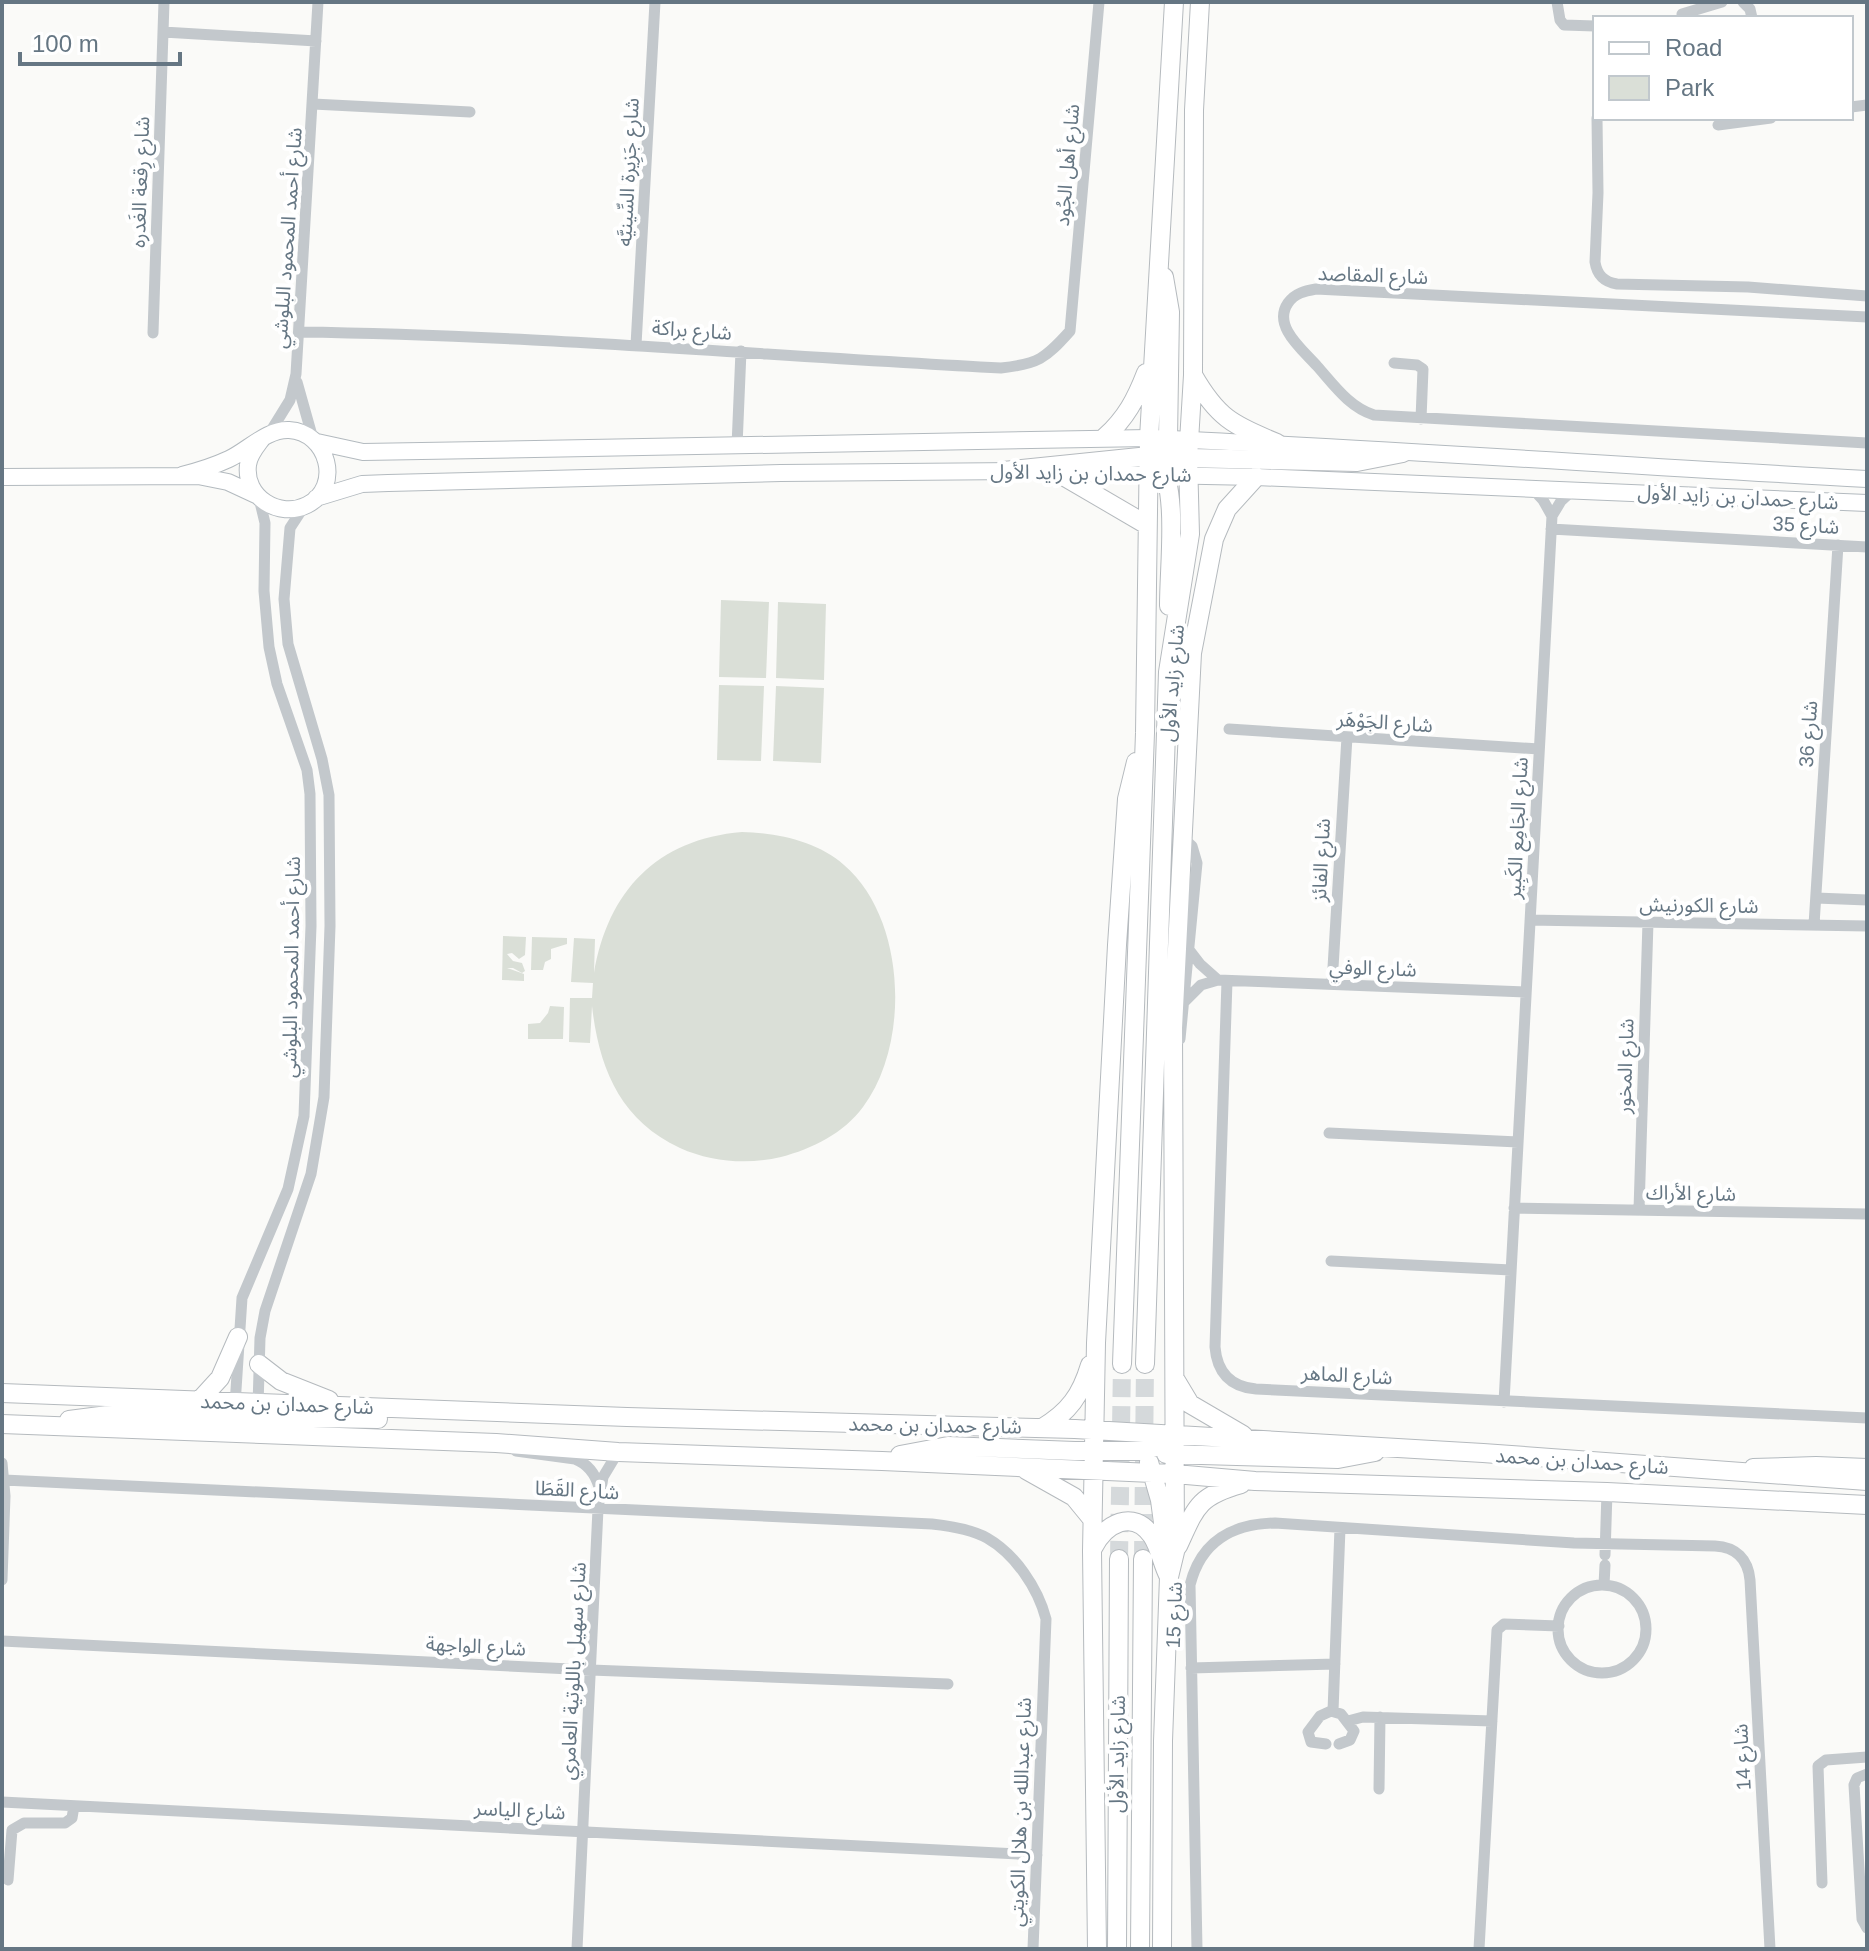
<svg xmlns="http://www.w3.org/2000/svg" width="1869" height="1951" viewBox="0 0 1869 1951" font-family="Helvetica,'Noto Sans Arabic',sans-serif">
  <style>
    .green { fill: #dadfd7 }
    .lines { fill: none; stroke-linecap: round; stroke-linejoin: round }
    .primary-tunnel { stroke: #d5d9db; stroke-width: 18; stroke-dasharray: 18 9; stroke-linecap: butt }
    .secondary-casing { stroke: #b3babf; stroke-width: 18 }
    .primary-casing { stroke: #b5babe; stroke-width: 20 }
    .street { stroke: #c3c8cc; stroke-width: 11 }
    .secondary { stroke: #fff; stroke-width: 16 }
    .primary { stroke: #fff; stroke-width: 18 }
    .labels { text-anchor: middle; stroke-width: 8; stroke-linejoin: round; paint-order: stroke }
    .street-label { font-size: 20px; fill: #657683; stroke: #fff }
  </style>
  <rect width="100%" height="100%" fill="#fafaf8"/>
  <path class="green" d="M721 600 769 602 766 678 719 677Z
    M778 602 826 604 824 680 776 678Z
    M719 685 764 686 761 761 717 760Z
    M776 686 824 688 821 763 773 761Z
    M742 832C777 833 817 841 844 865 906 918 911 1043 863 1107 844 1133 812 1149 781 1157 748 1165 711 1162 680 1148 620 1120 599 1068 592 1006L590 1043 569 1042 570 998H592L593 983 571 982 574 938 595 939 594 973C608 891 657 839 742 832Z
    M503 936 526 937 525 955 519 959 512 953 507 954 513 961 522 963 525 971 522 973 513 968H507L524 974V981L502 980Z
    M532 937 567 938V944L551 949V959L545 962 543 970H531Z
    M550 1006 564 1007 563 1039H528V1024L540 1023 548 1013Z"/>
  <g class="lines">
    <path class="primary-tunnel" d="M1119 1559 1122 1364
      M1143 1559 1145 1364"/>
    <g class="secondary-casing">
      <path id="secondary" d="M317 442 363 452 1149 438C1388 449 1627 466 1867 479
        M1056 473 1256 477 1867 503
        M182 475C198 471 214 466 229 459 248 450 267 429 289 430 328 432 343 487 307 505 279 519 244 497 248 465 249 455 256 447 262 439
        M2 477 198 476 228 482 256 495
        M316 498 362 484 388 483 781 473 1017 471
        M1753 1467 1816 1465 1867 1467"/>
    </g>
    <g class="primary-casing">
      <path id="primary" d="M1164 277 1170 312 1168 439 1172 453 1182 467
        M1193 375C1217 417 1232 425 1277 443
        M1105 437C1126 418 1136 399 1146 373
        M1158 454C1179 496 1169 559 1169 606
        M1003 471 1159 455
        M1058 473 1147 525
        M1148 475 1163 464 1188 458 1357 462 1403 453
        M259 1364 281 1381 329 1400
        M1122 1364 1145 733 1149 438 1174 2
        M1145 1364 1168 672 1190 534 1188 458 1193 375 1194 110 1200 2
        M1175 1379 1190 1404 1243 1435
        M2 1393 627 1417 1075 1429 1483 1453 1867 1481
        M199 1401 220 1378 238 1337
        M69 1420 108 1415 242 1418 253 1412 258 1403
        M245 1423 258 1417 378 1419
        M2 1424 496 1443 618 1452 882 1461 1175 1474 1255 1481 1607 1492 1867 1505
        M1042 1428C1069 1412 1081 1395 1090 1365
        M1166 1454 1338 1459 1375 1452
        M900 1455 948 1446 1075 1451H1142L1159 1446 1175 1435
        M1149 1462 1160 1500 1165 1538
        M1026 1470 1074 1497 1092 1519
        M1178 1546C1196 1507 1198 1496 1241 1484
        M1093 1548C1105 1524 1133 1508 1152 1536 1160 1548 1162 1564 1169 1577
        M1097 1949 1092 1551 1096 1343 1117 945 1127 799 1136 762
        M1117 1949 1119 1559
        M1140 1949 1143 1559
        M1162 1949 1163 1741 1169 1577 1175 1552 1173 1028 1192 653 1214 539 1227 509 1256 477"/>
    </g>
    <path class="street" d="M1557 2 1560 20 1564 25 1595 26
      M1743 2 1750 9 1752 18
      M1682 14 1722 2
      M163 32 316 41
      M313 104 470 112
      M1851 107 1867 105
      M1597 118 1598 193 1595 262C1597 275 1604 282 1617 284L1748 287 1867 296
      M1718 125 1771 118
      M1867 317 1316 289C1305 291 1295 293 1288 303 1272 326 1303 350 1317 366 1334 385 1349 407 1374 415L1867 443
      M299 332C533 335 767 356 1001 368 1038 364 1045 359 1070 331L1099 2
      M153 333 164 2
      M636 345 655 2
      M1394 363 1417 365 1423 369 1421 419
      M297 382 313 439
      M269 434 290 400 296 374 318 2
      M737 446 741 351
      M1552 516 1561 501 1574 489
      M1551 529 1867 547
      M1229 729 1539 749
      M1816 898 1867 900
      M1530 920 1867 926
      M1814 925 1838 545
      M1190 951 1200 964 1218 980
      M1227 981 1215 1347C1217 1372 1230 1387 1256 1389L1867 1418
      M1332 984 1347 737
      M1185 1001 1201 985 1218 980 1526 992
      M1180 1039 1197 863 1192 846 1183 838
      M1329 1133 1518 1142
      M1514 1208 1867 1214
      M1639 1210 1648 922
      M1331 1261 1511 1270
      M1504 1402 1552 516 1543 500 1531 487
      M235 1405 242 1298 288 1189 304 1116 311 926 310 794 307 770 277 684 269 647 264 591 265 523 259 498
      M258 1406 260 1338 265 1311 311 1174 324 1097 330 926 329 795 322 759 288 644 284 599 290 528 303 508
      M516 1451 575 1459C588 1464 595 1473 599 1487
      M2 1463 5 1496 2 1580
      M4 1480 932 1524C950 1526 971 1529 987 1538 1015 1554 1038 1588 1046 1619L1033 1949
      M1605 1555 1607 1492
      M1604 1585 1605 1565
      M1558 1629a44 44 0 1 1 88 0a44 44 0 1 1-88 0Z
      M2 1641 591 1670 948 1684
      M1191 1668 1335 1664
      M1333 1711 1340 1528
      M1348 1721 1363 1717 1492 1721
      M1326 1744 1311 1742 1308 1732 1320 1716 1331 1711 1341 1714 1354 1731 1350 1740 1339 1744
      M1867 1774 1857 1778 1854 1785 1862 1919 1867 1928
      M1379 1789 1380 1717
      M2 1802 1037 1855
      M8 1880 12 1830 24 1823H65L72 1818 74 1806
      M1822 1883 1818 1766 1826 1760 1867 1757
      M577 1949 598 1509 603 1477 618 1452
      M1197 1949 1190 1585C1201 1541 1232 1524 1275 1523L1574 1543 1715 1546C1736 1547 1748 1559 1750 1580L1770 1949
      M1479 1949 1497 1630 1504 1624 1559 1626"/>
    <use href="#secondary" class="secondary"/>
    <use href="#primary" class="primary"/>
  </g>
  <g class="labels">
    <g class="street-label">
      <text transform="translate(1067 165) rotate(-85)" y="7">شارع أهل الجُود</text>
      <text transform="translate(628 172) rotate(-87)" y="7">شارع جَزِيرة السِّينيَّه</text>
      <text transform="translate(140 182) rotate(-88)" y="7">شارع رِقعة الغَدره</text>
      <text transform="translate(287 238) rotate(-86)" y="7">شارع أحمد المحمود البلوشي</text>
      <text transform="translate(1373 275) rotate(2)" y="7">شارع المقاصد</text>
      <text transform="translate(692 330) rotate(4)" y="7">شارع براكة</text>
      <text transform="translate(1091 473) rotate(1)" y="7">شارع حمدان بن زايد الأول</text>
      <text transform="translate(1738 497) rotate(3)" y="7">شارع حمدان بن زايد الأول</text>
      <text transform="translate(1806 525) rotate(3)" y="7">شارع 35</text>
      <text transform="translate(1172 683) rotate(-85)" y="7">شارع زايد الأول</text>
      <text transform="translate(1385 722) rotate(4)" y="7">شارع الجَوْهَر</text>
      <text transform="translate(1808 734) rotate(-86)" y="7">شارع 36</text>
      <text transform="translate(1517 828) rotate(-87)" y="7">شارع الجَامِع الكَبِير</text>
      <text transform="translate(1321 860) rotate(-87)" y="7">شارع الفائز</text>
      <text transform="translate(1699 905) rotate(1)" y="7">شارع الكورنيش</text>
      <text transform="translate(291 967) rotate(-89)" y="7">شارع أحمد المحمود البلوشي</text>
      <text transform="translate(1373 968) rotate(2)" y="7">شارع الوفي</text>
      <text transform="translate(1625 1066) rotate(-88)" y="7">شارع المخور</text>
      <text transform="translate(1691 1193) rotate(1)" y="7">شارع الأراك</text>
      <text transform="translate(1347 1375) rotate(3)" y="7">شارع الماهر</text>
      <text transform="translate(287 1404) rotate(2)" y="7">شارع حمدان بن محمد</text>
      <text transform="translate(935 1425) rotate(1)" y="7">شارع حمدان بن محمد</text>
      <text transform="translate(1582 1461) rotate(4)" y="7">شارع حمدان بن محمد</text>
      <text transform="translate(577 1490) rotate(3)" y="7">شارع القَطَا</text>
      <text transform="translate(1174 1615) rotate(-88)" y="7">شارع 15</text>
      <text transform="translate(476 1646) rotate(3)" y="7">شارع الواجهة</text>
      <text transform="translate(573 1671) rotate(-87)" y="7">شارع سهيل باللوتية العامري</text>
      <text transform="translate(1117 1754) rotate(-89)" y="7">شارع زايد الأول</text>
      <text transform="translate(1742 1757) rotate(-93)" y="7">شارع 14</text>
      <text transform="translate(520 1810) rotate(3)" y="7">شارع الياسر</text>
      <text transform="translate(1020 1812) rotate(-88)" y="7">شارع عبدالله بن هلال الكويتي</text>
    </g>
  </g>
  <rect width="1869" height="1951" fill="none" stroke="#657683" stroke-width="8"/>
  <rect x="1593" y="16" width="260" height="104" fill="#ffffff" stroke="#c1c8cd" stroke-width="2"/>
  <rect x="1609" y="42" width="40" height="12" fill="#ffffff" stroke="#c1c8cd" stroke-width="2"/>
  <text x="1665" y="56" font-size="24" fill="#657683">Road</text>
  <rect x="1609" y="76" width="40" height="24" fill="#dadfd7" stroke="#c1c8cd" stroke-width="2"/>
  <text x="1665" y="96" font-size="24" fill="#657683">Park</text>
  <path d="M20 52v12h160v-12" fill="none" stroke="#657683" stroke-width="4"/>
  <text x="32" y="52" font-size="24" fill="#657683" stroke="#ffffff" stroke-width="6" paint-order="stroke">100 m</text>
</svg>
